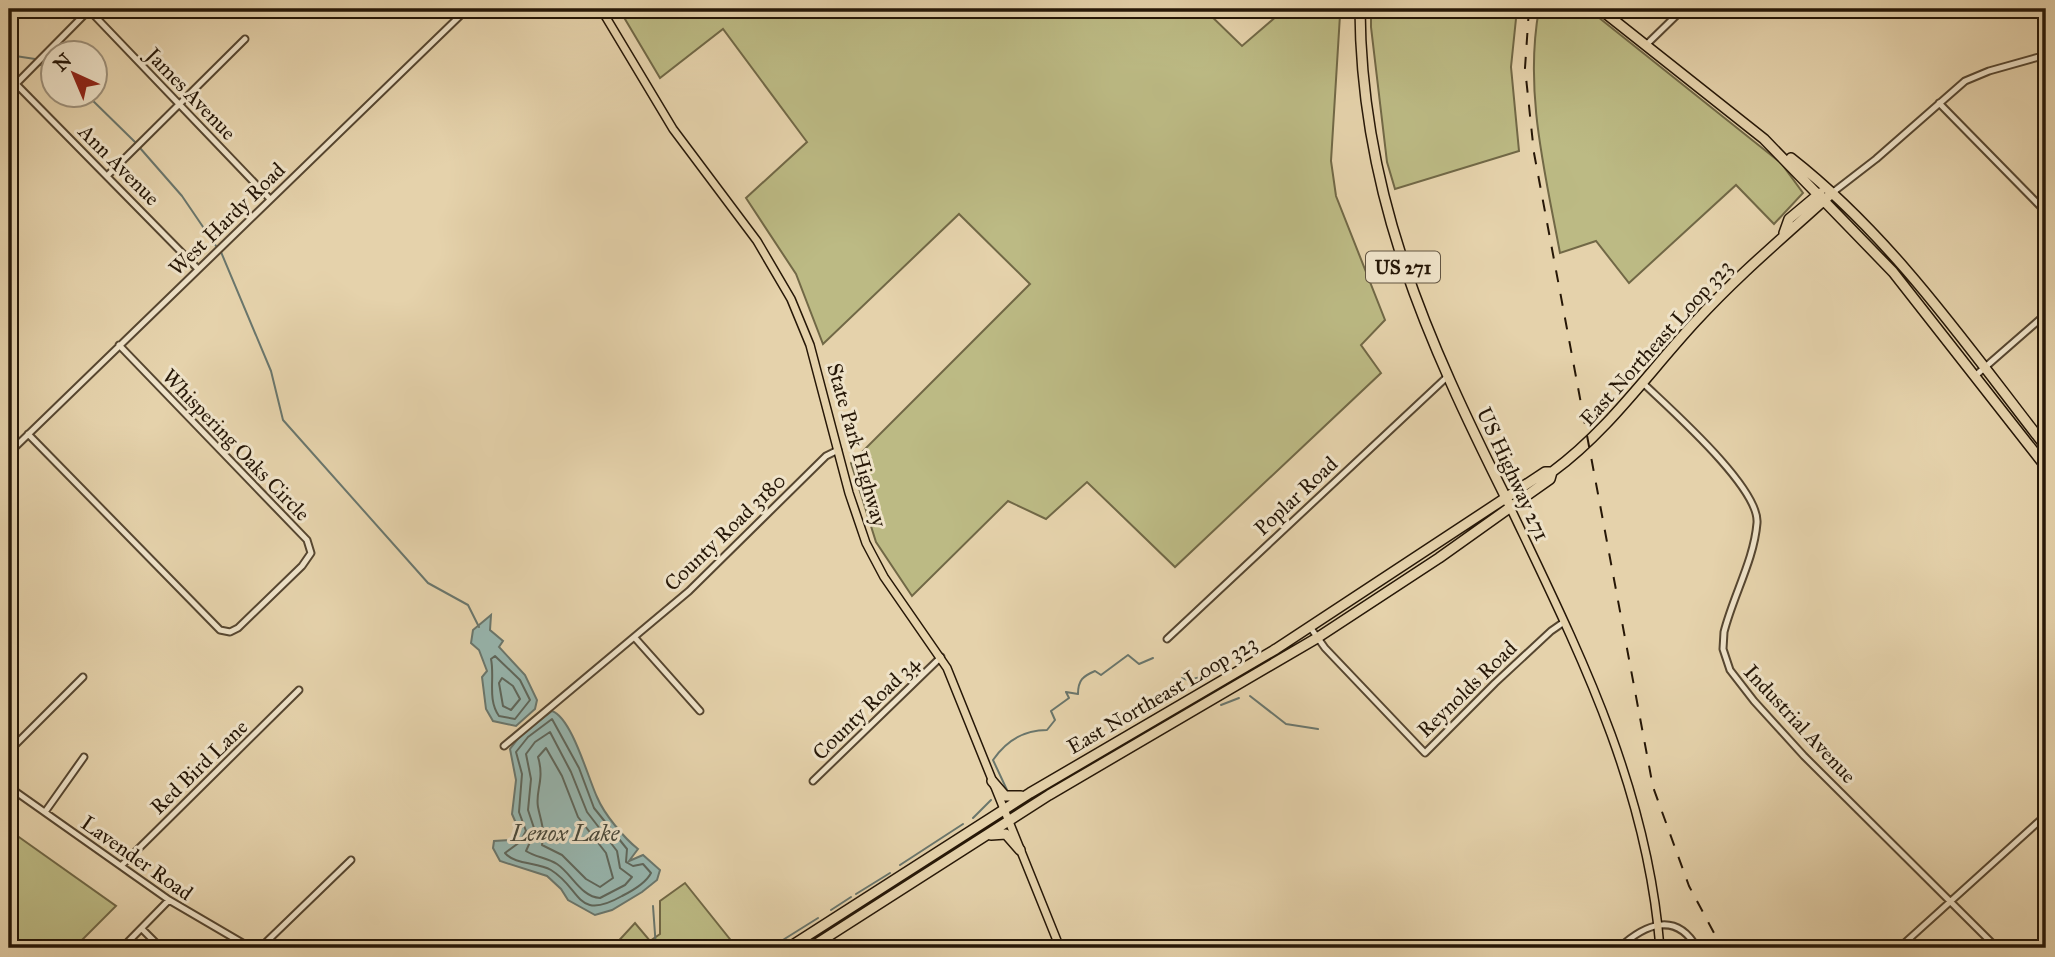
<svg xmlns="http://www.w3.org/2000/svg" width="2055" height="957" viewBox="0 0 2055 957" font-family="'IM FELL Great Primer',serif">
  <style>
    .green { fill: #bcba84; stroke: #716846; stroke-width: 2 }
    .water { fill: #97b6af; stroke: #6a766c; stroke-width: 2 }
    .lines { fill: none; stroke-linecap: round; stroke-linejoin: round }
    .shore { stroke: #5e665b; stroke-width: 2 }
    .stream { stroke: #6a766c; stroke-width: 2 }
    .minor-casing { stroke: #564630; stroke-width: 9 }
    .major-casing { stroke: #261707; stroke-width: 10 }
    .highway-casing { stroke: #261707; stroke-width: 12 }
    .minor { stroke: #eee2c8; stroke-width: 5 }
    .major { stroke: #e5d2ab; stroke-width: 7 }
    .highway { stroke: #e5d2ab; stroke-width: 9 }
    .rail { stroke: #261707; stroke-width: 2; stroke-dasharray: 12 12; stroke-linecap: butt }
    .labels { text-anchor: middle; stroke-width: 6; stroke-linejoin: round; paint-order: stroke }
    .shield { fill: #eee2c8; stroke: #625441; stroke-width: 2 }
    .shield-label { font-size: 19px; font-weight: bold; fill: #261707 }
    .street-label { font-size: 21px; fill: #261707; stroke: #eee2c8 }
    .water-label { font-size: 23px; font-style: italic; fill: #484739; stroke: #eee2c8 }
  </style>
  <rect width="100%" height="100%" fill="#e5d2ab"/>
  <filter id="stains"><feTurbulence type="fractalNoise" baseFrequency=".00286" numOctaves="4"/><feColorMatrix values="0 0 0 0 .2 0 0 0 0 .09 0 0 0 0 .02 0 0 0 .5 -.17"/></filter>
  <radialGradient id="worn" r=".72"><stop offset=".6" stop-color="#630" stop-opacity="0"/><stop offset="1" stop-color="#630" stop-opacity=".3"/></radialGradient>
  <path class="green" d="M619 9H1204L1242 46 1285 9 1340 15 1331 161 1336 196 1385 320 1361 345 1381 373 1175 567 1087 482 1046 519 1008 501 912 596 876 542 851 463 1030 284 959 214 823 344 796 274 746 198 807 142 723 29 660 78Z
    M1371 9H1517L1511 67 1519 151 1395 189 1387 162 1371 27Z
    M1539 9H1588L1781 163 1803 193 1774 224 1736 185 1629 283 1596 241 1560 253C1545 172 1524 91 1539 9Z
    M9 830 116 906 74 948H9Z
    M685 883 737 948H612L635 923 650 941 660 934V901Z"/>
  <path class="water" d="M491 615 490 630 503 641 499 647 525 675 537 700 535 709 516 726 493 721 486 709 482 677 487 671 479 650 471 643 473 630Z
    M552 711C572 718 588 778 597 797 604 814 624 838 638 849L629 861 643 855 660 870 657 880 642 892 612 910 595 915 568 900 561 889 547 876 500 861 493 848 494 841 510 840 519 830 512 814 516 780 510 749 521 735Z"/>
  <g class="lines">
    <path class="shore" d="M495 656 520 680 530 700 515 719 499 716C487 699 495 678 491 659Z
      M502 678 513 686 520 699 511 710 503 706 499 683Z
      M552 719 579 768 594 808 627 849 626 862 633 866 643 864 651 873C646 883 632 891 622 896 576 922 582 889 551 870 537 862 515 865 505 853L520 842 526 831 519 812 522 774 516 752 528 737Z
      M550 732 571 772 587 812 617 851 620 868 632 877 625 885 600 898C581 897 572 874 557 864 548 858 535 857 526 851L535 831 528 810 531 779 526 754 535 742Z
      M546 748 562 776 578 817 606 853 613 878 600 887 586 879 562 855 542 845C545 829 541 822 538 807 535 791 545 780 538 757Z"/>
    <path class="stream" d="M9 55 35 59
      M41 65 52 73
      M86 94 136 143
      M140 148 182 196 216 246
      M221 252 271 371 283 420 428 583 468 605 479 627
      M1182 678 1188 680 1201 677 1204 680
      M1250 696 1286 724 1318 729
      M1221 705 1239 698
      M1007 790 993 760C1006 741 1024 730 1047 730L1055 720 1051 711 1069 698 1066 692 1078 694C1078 680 1083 676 1095 671L1101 675 1128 655 1139 664 1153 658
      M973 818 991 800
      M900 865 963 824
      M856 894 890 873
      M653 906 656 948
      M831 910 851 897
      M778 943 818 918
      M771 948 772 947"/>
    <g class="minor-casing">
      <path id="minor" d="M89 10 270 199
        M1646 45 1683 9
        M16 84 198 269
        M9 91 90 9
        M1939 103 2046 212
        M108 175 245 39
        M1832 193 1876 159 1965 81 1989 71 2046 55
        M1975 376 2046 314
        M1643 383C1670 409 1760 488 1757 523 1754 560 1733 596 1724 632L1723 649 1730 670 1754 701 1804 756 1997 948
        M28 434 220 630 230 632 238 628 302 566 311 553 307 540 119 345
        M9 453 467 9
        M1310 627 1325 648 1425 753 1495 683 1551 631 1564 622
        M635 638 700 711
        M1167 639 1448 376
        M504 746 689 591 826 456 838 450
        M9 751 83 677
        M813 781 941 657
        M9 787 169 900 251 948
        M45 812 84 757
        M121 866 299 690
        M142 929 161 948
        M122 948 169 900
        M260 948 351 860
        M558 948 560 947
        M1619 948C1645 924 1676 911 1697 948
        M1899 948 2046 815
        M2035 948 2046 937"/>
    </g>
    <g class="major-casing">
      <path id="major" d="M601 9 673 129 757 241 791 299 810 345 849 493 866 543 884 577 947 668 1060 948
        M1510 507C1579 652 1647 785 1660 948"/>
    </g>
    <g class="highway-casing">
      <path id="highway" d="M1360 9C1361 194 1427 340 1508 502
        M1600 9 1764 139 1893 272 2046 467
        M1791 158C1893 238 1967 346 2046 447
        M1784 233 1789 219 1820 193
        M992 781 1005 796H1021
        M991 835 1006 834 1020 850
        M788 948 1030 793 1276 649 1545 472H1552
        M810 948 1049 795 1317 638 1439 558 1550 479 1552 472C1609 430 1648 373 1696 321 1738 275 1786 235 1832 193"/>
    </g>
    <use href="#minor" class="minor"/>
    <use href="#major" class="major"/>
    <use href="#highway" class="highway"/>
    <path class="rail" d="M1529 9 1525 68 1534 153 1653 787 1689 886 1722 948"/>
  </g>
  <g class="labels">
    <rect class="shield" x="1366" y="251.5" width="74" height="31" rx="5"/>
    <g class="shield-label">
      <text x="1403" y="274">US 271</text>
    </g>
    <g class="street-label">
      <text transform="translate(191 94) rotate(46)" y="7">James Avenue</text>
      <text transform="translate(119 165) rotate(45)" y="7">Ann Avenue</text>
      <text transform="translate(227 219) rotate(-44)" y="7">West Hardy Road</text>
      <text transform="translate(1656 343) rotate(-48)" y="7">East Northeast Loop 323</text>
      <text transform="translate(236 445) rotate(46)" y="7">Whispering Oaks Circle</text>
      <text transform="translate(857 445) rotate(74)" y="7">State Park Highway</text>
      <text transform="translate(1513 474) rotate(65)" y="7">US Highway 271</text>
      <text transform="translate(1296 496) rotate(-43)" y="7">Poplar Road</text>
      <text transform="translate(725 532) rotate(-44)" y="7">County Road 3180</text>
      <text transform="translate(1467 689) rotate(-44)" y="7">Reynolds Road</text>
      <text transform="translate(1162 695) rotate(-30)" y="7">East Northeast Loop 323</text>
      <text transform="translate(866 708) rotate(-44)" y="7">County Road 34</text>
      <text transform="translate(1800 724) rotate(47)" y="7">Industrial Avenue</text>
      <text transform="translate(199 767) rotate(-44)" y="7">Red Bird Lane</text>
      <text transform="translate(137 858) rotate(35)" y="7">Lavender Road</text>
    </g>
    <g class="water-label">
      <text x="565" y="841">Lenox Lake</text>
    </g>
  </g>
  <rect width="2055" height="957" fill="none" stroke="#e5d2ab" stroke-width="35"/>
  <rect x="10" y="10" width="2034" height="936" fill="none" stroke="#261707" stroke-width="3.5"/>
  <rect x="18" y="18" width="2020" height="922" fill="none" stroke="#261707" stroke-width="2"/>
  <g transform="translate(74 74) rotate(316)"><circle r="33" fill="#eee2c8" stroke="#9e917b" stroke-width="2"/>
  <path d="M0-5L12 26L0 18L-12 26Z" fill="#8f2418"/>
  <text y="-10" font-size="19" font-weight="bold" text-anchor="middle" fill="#261707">N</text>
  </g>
  <rect width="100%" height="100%" filter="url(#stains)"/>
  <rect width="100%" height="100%" fill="url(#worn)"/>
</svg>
